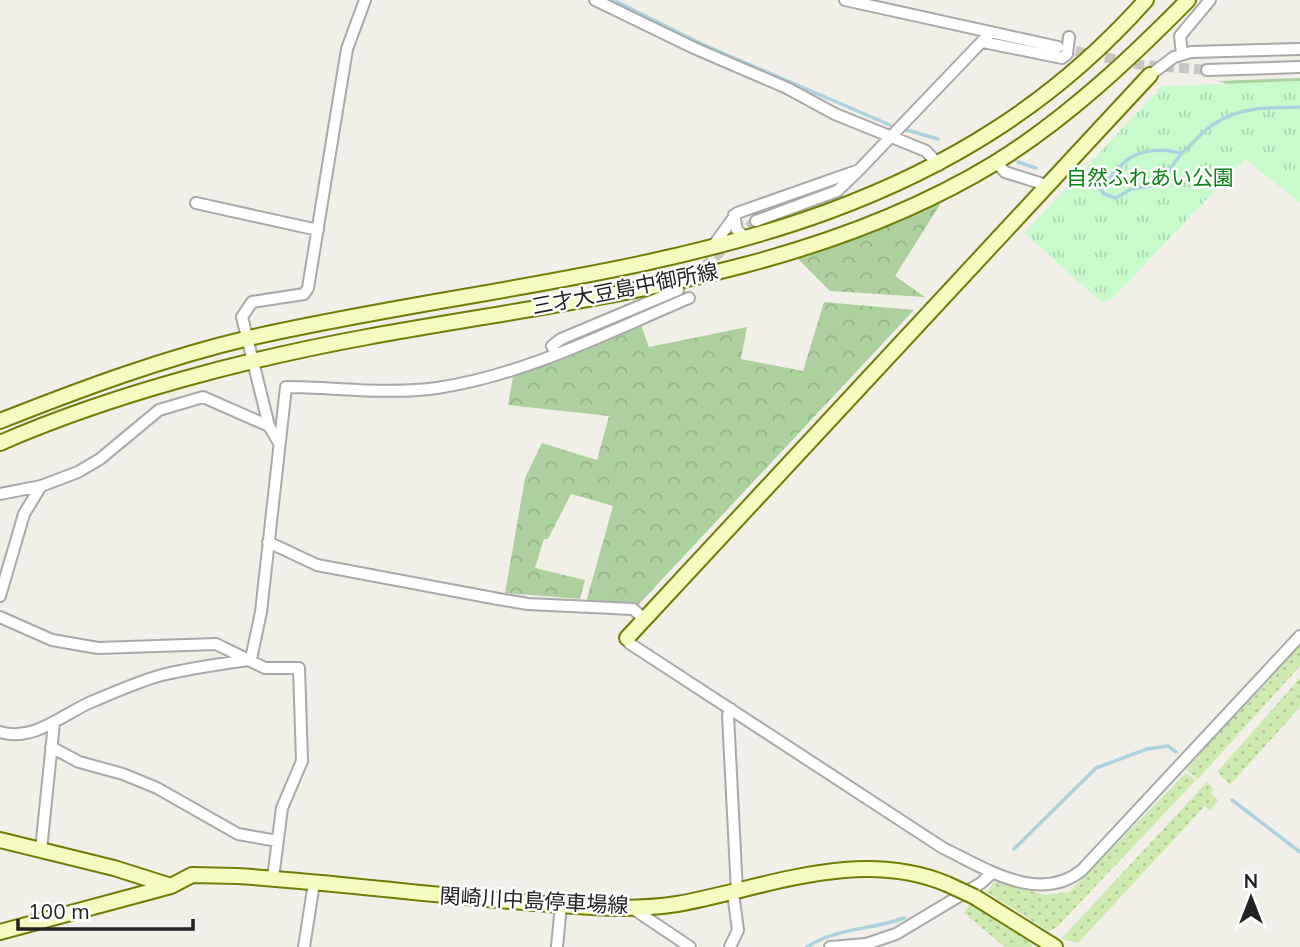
<svg xmlns="http://www.w3.org/2000/svg" width="1300" height="947" viewBox="0 0 1300 947" font-family="Mulish,'Noto Sans JP',sans-serif">
  <style>
    .grass { fill: url(#grass-dots) }
    .forest { fill: url(#forest-crowns) }
    .park { fill: url(#park-tufts) }
    .lines { fill: none; stroke-linecap: round; stroke-linejoin: round }
    .stream { stroke: #aad3df; stroke-width: 3.5 }
    .street-tunnel { stroke: #c8c6c1; stroke-width: 10; stroke-dasharray: 10 5; stroke-linecap: butt }
    .street-casing { stroke: #a9a9a9; stroke-width: 14 }
    .secondary-casing { stroke: #707d05; stroke-width: 18 }
    .street { stroke: #fff; stroke-width: 10 }
    .secondary { stroke: #f7fabf; stroke-width: 14 }
    .secondary-bridge-casing { stroke: #707d05; stroke-width: 18; stroke-linecap: butt }
    .secondary-bridge { stroke: #f7fabf; stroke-width: 14 }
    .labels { text-anchor: middle; stroke-width: 5; stroke-linejoin: round; paint-order: stroke }
    .park-label { font-size: 21px; fill: #0c8416; stroke: #fff }
    .street-label { font-size: 21px; fill: #222; stroke: #fff }
  </style>
  <defs>
    <pattern id="grass-dots" width="8" height="8" patternUnits="userSpaceOnUse" patternTransform="scale(1.75)"><rect width="8" height="8" fill="#cdebb0"/><path d="M2 2h.1M6 6h.1" fill="none" stroke="#b0c997" stroke-width="1.8" stroke-linecap="round"/></pattern>
    <pattern id="forest-crowns" width="20" height="18" patternUnits="userSpaceOnUse" patternTransform="scale(1.75)"><rect width="20" height="18" fill="#add19e"/><path d="M2 6a3 3 0 1 1 6 0M12 15a3 3 0 1 1 6 0" fill="none" stroke="#95b388"/></pattern>
    <pattern id="park-tufts" width="24" height="20" patternUnits="userSpaceOnUse" patternTransform="scale(1.75)"><rect width="24" height="20" fill="#c8facc"/><path d="M3 7l-1-3M5 7V3M7 7l1-3M15 17l-1-3M17 17v-4M19 17l1-3" fill="none" stroke="#acd6af"/></pattern>
  </defs>
  <rect width="100%" height="100%" fill="#f2efe9"/>
  <path class="grass" d="M1300 643V666L1198 779 1186 770 1232 715Z
    M1300 678V707L1230 785 1217 772Z
    M1186 773 1196 780 1056 928 1048 931 987 892 994 882H999L1045 895 1069 892Z
    M1207 782 1214 789 1211 794 1218 800 1210 811 1205 806 1078 943 1061 939Z
    M970 902 1025 935 1033 947H1005L964 913Z"/>
  <path class="forest" d="M1300 78V90L1239 88 1218 81Z
    M941 203 895 276 925 297 830 291 796 257Z
    M824 302 914 310 639 604 586 602 613 506 571 494 548 539H544L535 568 585 580 580 599 505 593 525 478 542 443 597 460 609 416 508 405 513 377 641 325 649 347 747 327 741 359 803 371Z"/>
  <path class="park" d="M1300 81V203L1245 159 1111 300 1102 303 1024 233 1162 86Z"/>
  <g class="lines">
    <path class="stream" d="M613 0 704 45 890 125
      M903 129 938 139
      M1018 162 1036 168
      M1078 184 1100 188C1110 180 1117 167 1127 160 1141 149 1166 148 1181 154 1192 145 1202 131 1214 124 1241 106 1269 108 1300 107
      M1100 188 1104 194 1116 198 1131 189 1150 186 1164 177 1181 154
      M1232 800 1300 852
      M1014 849 1096 768 1147 749 1168 746 1176 752
      M807 947C835 928 872 930 904 918"/>
    <path class="street-tunnel" d="M1061 48 1142 65 1207 70
      M692 277 756 221"/>
    <g class="street-casing">
      <path id="street" d="M595 0 694 48 787 88 835 114 926 151 939 165
        M845 0 1058 47
        M983 42 1062 58 1067 54 1069 37
        M1182 54 1180 36 1210 0
        M1207 70 1300 67
        M1150 75 1174 57 1191 52 1300 49
        M996 162 1005 172 1046 185
        M196 203 318 230
        M734 215 737 230 746 238
        M756 221 837 191 857 172
        M713 246 737 213 859 170 991 32
        M556 354 552 346 561 339 678 290
        M279 443 269 426 242 317 252 302 304 294 308 288 347 49 365 0
        M0 494 41 486 78 472 100 459 159 410 203 397 269 426
        M268 542 317 565 498 599 528 604 633 609 643 618
        M0 596 24 514 41 486
        M0 617 52 640 98 648 216 644 265 668H299L302 761 282 808 273 878
        M627 638 629 643 943 848C985 868 1039 905 1082 870L1300 636
        M251 659 261 612 286 387C335 387 388 395 437 388 525 375 608 332 689 298
        M731 709 728 715 737 892
        M0 732C35 743 66 711 96 700 117 691 140 681 162 675 190 668 220 664 248 660
        M51 747 79 762 123 774 157 788 238 834 277 841
        M41 850 54 723
        M632 908 690 947
        M304 947 314 883
        M557 947 561 905
        M730 947 738 930 733 893
        M830 947 866 944 896 934 981 883 992 873"/>
    </g>
    <g class="secondary-casing">
      <path id="secondary" d="M0 421C81 389 164 358 249 338 574 264 906 270 1146 0
        M0 443C112 394 247 359 367 337 579 298 806 278 995 163 1066 119 1130 59 1188 0
        M627 638 1150 75
        M0 840 114 868 171 886 192 875 237 876C332 882 427 895 523 902 573 906 627 912 677 904 766 888 858 847 947 884
        M975 897 1055 947
        M0 932 171 886"/>
    </g>
    <use href="#street" class="street"/>
    <use href="#secondary" class="secondary"/>
    <g class="secondary-bridge-casing">
      <path id="secondary-bridge" d="M947 884 975 897"/>
    </g>
    <use href="#secondary-bridge" class="secondary-bridge"/>
  </g>
  <g class="labels">
    <g class="park-label">
      <text x="1150" y="185">自然ふれあい公園</text>
    </g>
    <g class="street-label">
      <text transform="translate(625 289) rotate(-11)" y="7">三才大豆島中御所線</text>
      <text transform="translate(534 901) rotate(3)" y="7">関崎川中島停車場線</text>
    </g>
  </g>
  <g transform="translate(1251 898)" stroke="#ffffff" stroke-width="5" paint-order="stroke">
  <path d="M0-5L12 26L0 18L-12 26Z" fill="#222222"/>
  <text y="-10" font-size="19" font-weight="bold" text-anchor="middle" fill="#222222">N</text>
  </g>
  <path d="M18 919v10h175v-10" fill="none" stroke="#222222" stroke-width="3.5"/>
  <text x="28" y="919" font-size="21" fill="#222222" stroke="#ffffff" stroke-width="5" paint-order="stroke">100 m</text>
</svg>
